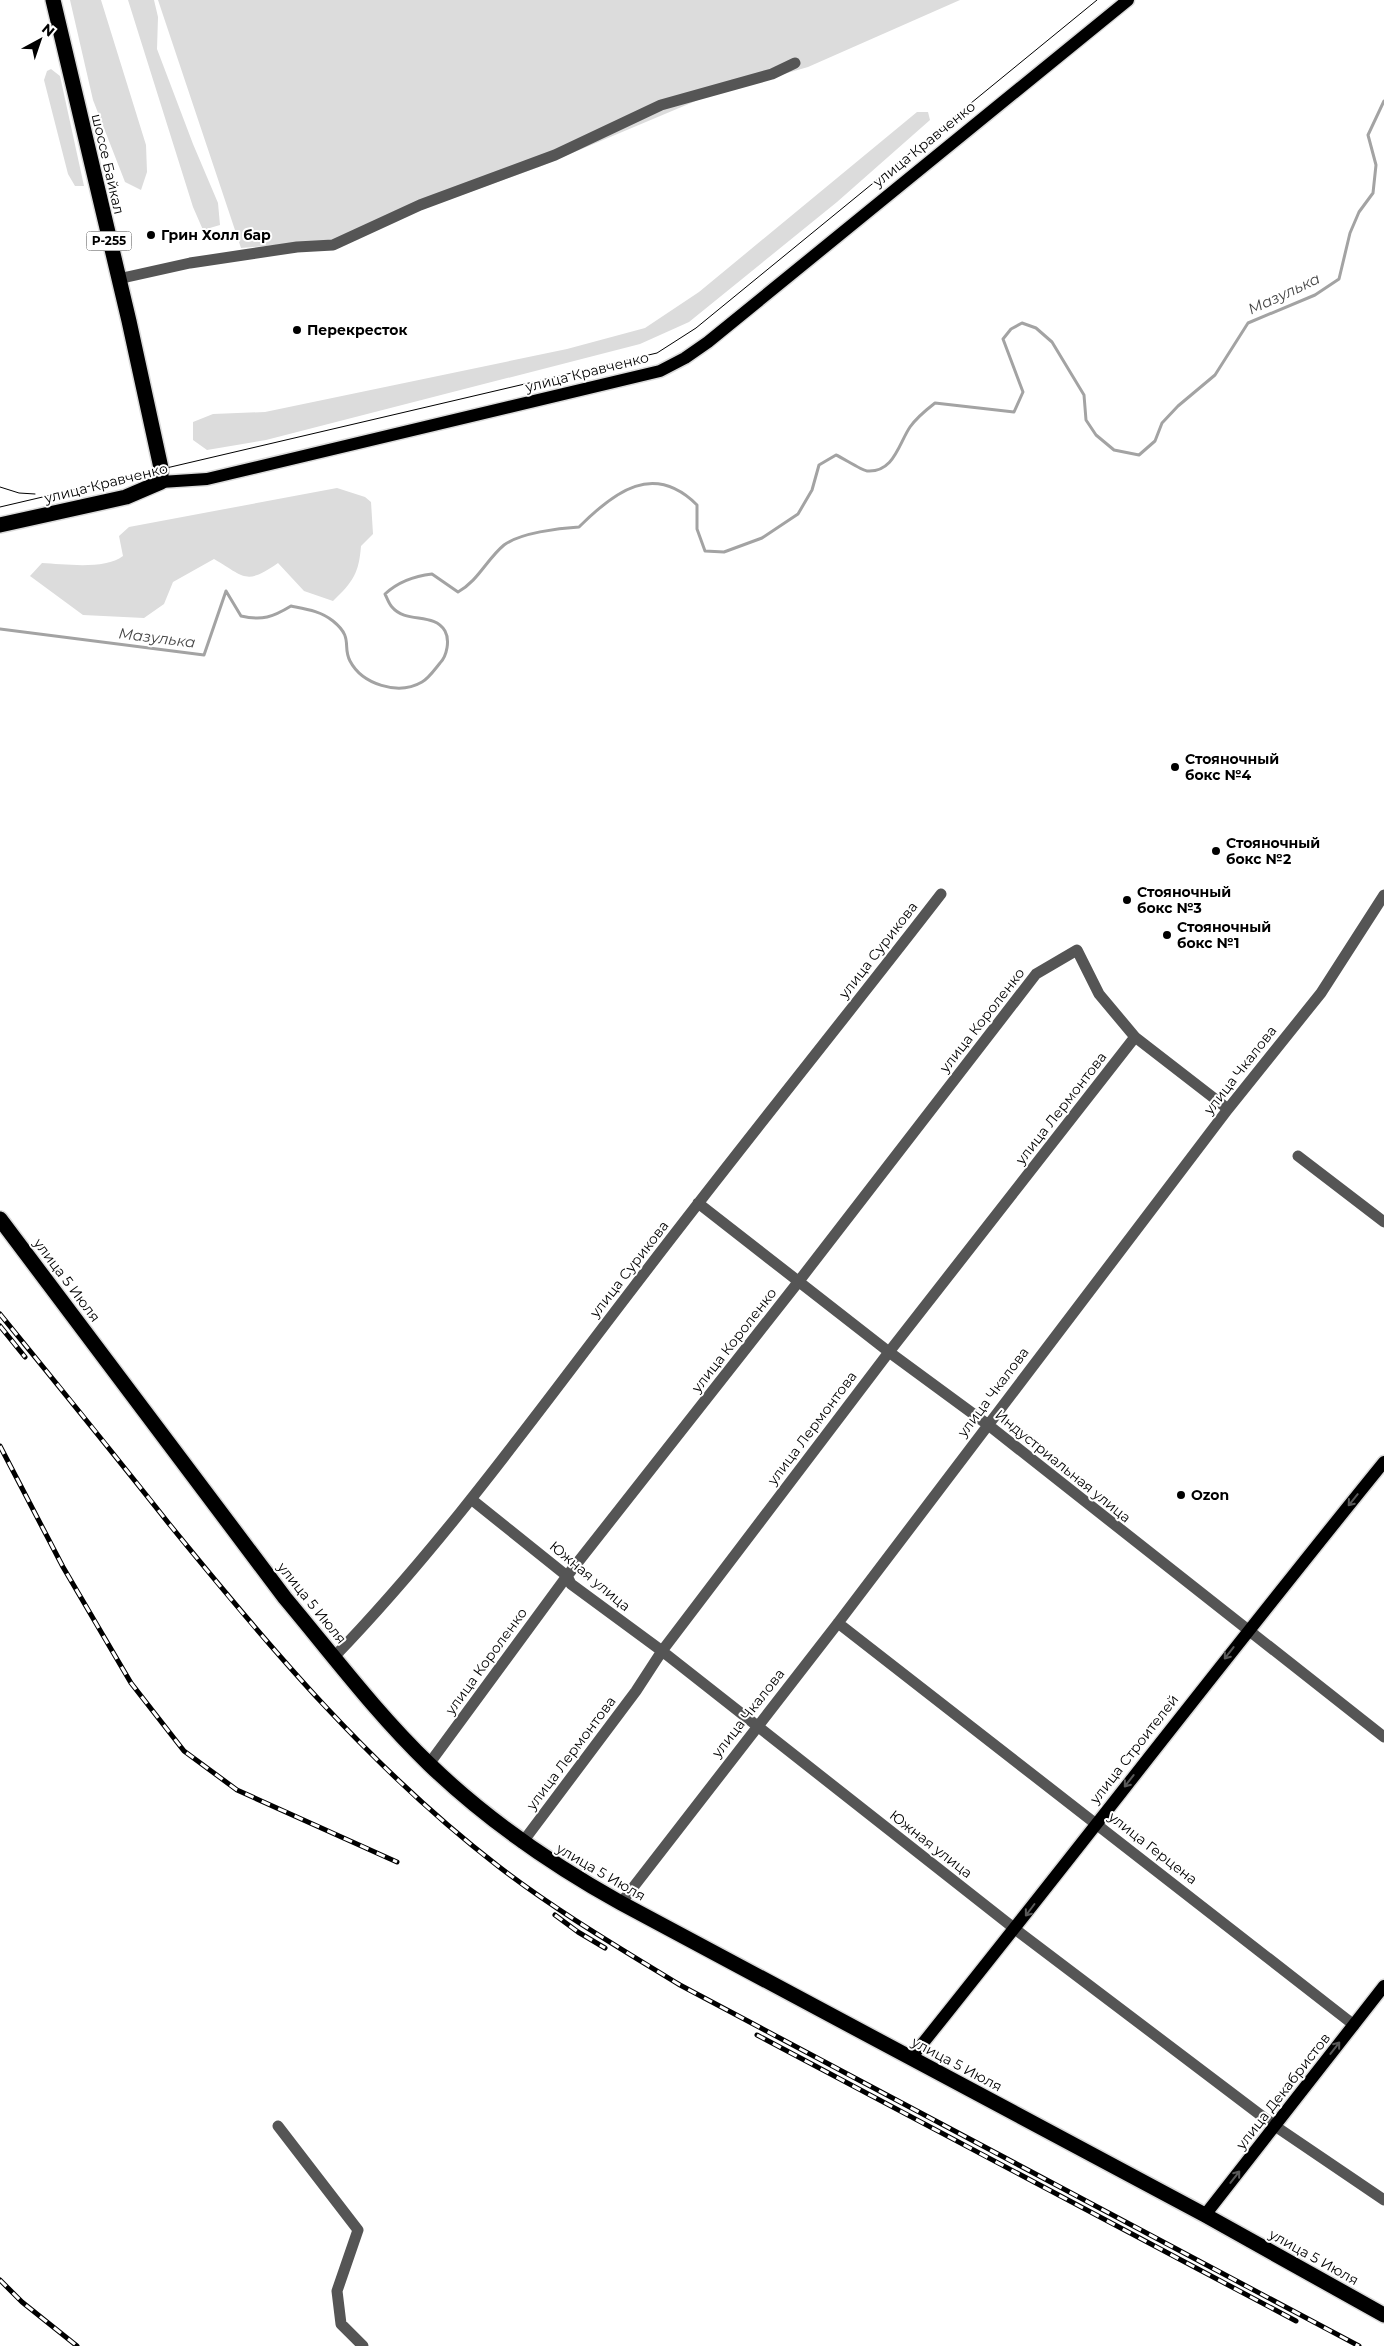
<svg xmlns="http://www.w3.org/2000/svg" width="1384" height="2346" viewBox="0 0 1384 2346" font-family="Montserrat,sans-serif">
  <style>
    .green { fill: #dcdcdc }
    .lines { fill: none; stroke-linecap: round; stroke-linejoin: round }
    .stream { stroke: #a3a3a3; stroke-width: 3 }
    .major-casing { stroke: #dbdbdb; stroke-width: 15 }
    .highway-casing { stroke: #dbdbdb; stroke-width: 18 }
    .minor { stroke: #555; stroke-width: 11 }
    .major { stroke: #000; stroke-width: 12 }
    .highway { stroke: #000; stroke-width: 15 }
    .tram { stroke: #000; stroke-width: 1 }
    .rail-casing { stroke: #000; stroke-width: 5 }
    .rail { stroke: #fff; stroke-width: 3; stroke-dasharray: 9; stroke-linecap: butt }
    .oneway { stroke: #595959 }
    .poi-dot { fill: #000; stroke: #fff; stroke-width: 2 }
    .labels { text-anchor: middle; stroke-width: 4; stroke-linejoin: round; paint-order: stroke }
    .shield { fill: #fff; stroke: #4c4c4c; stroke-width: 1 }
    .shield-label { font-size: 12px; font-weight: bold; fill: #000 }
    .street-label { font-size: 14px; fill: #000; stroke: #fff }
    .poi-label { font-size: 14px; font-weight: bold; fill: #000; stroke: #fff; text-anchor: start }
    .water-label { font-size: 15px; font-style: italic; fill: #444; stroke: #fff }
  </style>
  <rect width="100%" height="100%" fill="#fff"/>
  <path class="green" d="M70 0H101L146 145 147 172 141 190 125 182 93 100Z
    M128 0H154L158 17 157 49 193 144 218 203 220 225 203 230 193 207Z
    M158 0H960L808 67 710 95 539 167 337 240 241 248Z
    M51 69 60 76 84 186H75L68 174 44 80 47 71Z
    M917 112H928L930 120 837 202 689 322 640 344 266 440 207 450 193 440V422L213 414 265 412 567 349 645 328 699 292Z
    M337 488 365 497 371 502 373 534 361 546C359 573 353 582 333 601L304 591 278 563C246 585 246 578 214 559L173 582 164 604 144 618 83 615 30 576 42 563C64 564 105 570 123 556L119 536 129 527Z"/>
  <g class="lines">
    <path class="stream" d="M226 591 241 616C262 621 273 617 291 606 306 609 321 611 333 621 354 638 342 646 350 661 362 684 398 696 422 682 429 678 435 669 440 663 447 656 450 640 445 631 434 612 406 624 392 607 389 604 387 598 385 594 398 582 414 576 432 574L458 592C478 581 487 559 504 545 520 533 559 528 579 527 615 491 654 462 697 505V529L705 551 724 552 762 538 798 514 812 490 819 465 836 455C843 458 861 470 867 471 894 473 899 443 910 427 917 417 926 410 935 403L1014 412 1023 392 1003 339 1011 329 1022 323 1036 328 1052 342 1084 395 1086 420 1096 435 1114 450 1139 455 1155 441 1162 423 1178 406 1215 375 1248 323 1315 295 1339 279 1350 233 1359 212 1373 193 1376 165 1368 135 1384 101
      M0 629 204 655 226 591"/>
    <g class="major-casing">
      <path id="major" d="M161 482 207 479 660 371 685 358 708 342 1128 0
        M911 2058C1070 1860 1224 1659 1384 1462
        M1205 2215 1384 1986"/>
    </g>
    <g class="highway-casing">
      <path id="highway" d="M0 525 126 497 161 482V468L129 321 53 0
        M0 1219 285 1598C332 1654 376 1713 429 1764 487 1820 551 1864 621 1903L1205 2215 1384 2315"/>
    </g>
    <path class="minor" d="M118 279 190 263 297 247 333 245 420 205 555 155 661 105 772 74 795 63
      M1298 1156 1384 1222
      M698 1203 889 1352 987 1424 1384 1737
      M471 1499 567 1576 571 1584 662 1651 1015 1929 1275 2126 1384 2200
      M838 1623 1354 2025
      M334 1657C444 1543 537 1413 633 1288 734 1155 839 1026 941 894
      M429 1764 567 1576 799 1281 1036 974 1077 950 1099 994 1135 1037 1228 1109
      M522 1843 636 1691 662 1651 889 1352 1135 1037
      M621 1903 838 1623 1228 1109 1321 993 1384 895
      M278 2126 358 2230 337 2291 341 2324 363 2346"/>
    <use href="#major" class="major"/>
    <use href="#highway" class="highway"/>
    <path class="tram" d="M0 487 19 493 35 494
      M0 507 657 353 696 328 1097 0"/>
    <g class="rail-casing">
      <path id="rail" d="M0 1314C57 1384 114 1454 170 1525 270 1648 371 1768 498 1866 555 1910 618 1947 680 1985L1359 2346
        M0 1326 25 1357
        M0 1446 63 1567 131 1683 184 1751 237 1790 397 1862
        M555 1915 578 1932 605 1948
        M757 2035 1296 2321
        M0 2280 22 2302 77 2346"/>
    </g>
    <use href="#rail" class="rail"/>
  </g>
  <defs><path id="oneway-shaft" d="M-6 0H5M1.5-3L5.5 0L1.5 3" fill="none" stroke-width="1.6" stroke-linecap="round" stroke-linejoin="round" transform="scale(1.25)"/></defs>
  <g class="oneway">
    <use href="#oneway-shaft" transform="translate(1353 1500) rotate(129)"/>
    <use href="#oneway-shaft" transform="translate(1229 1653) rotate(128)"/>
    <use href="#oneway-shaft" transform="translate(1129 1781) rotate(128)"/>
    <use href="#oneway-shaft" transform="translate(1030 1910) rotate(127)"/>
    <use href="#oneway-shaft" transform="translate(1335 2048) rotate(-52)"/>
    <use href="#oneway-shaft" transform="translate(1235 2177) rotate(-52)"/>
  </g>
  <g class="poi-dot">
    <circle cx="151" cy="235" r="5"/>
    <circle cx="297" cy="330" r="5"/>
    <circle cx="1175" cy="767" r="5"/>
    <circle cx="1216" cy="851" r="5"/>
    <circle cx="1127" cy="900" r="5"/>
    <circle cx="1167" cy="935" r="5"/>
    <circle cx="1181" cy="1495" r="5"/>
  </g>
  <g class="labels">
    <rect class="shield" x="86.5" y="231.5" width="45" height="19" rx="4"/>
    <g class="shield-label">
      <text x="109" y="245">Р-255</text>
    </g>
    <g class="street-label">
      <text transform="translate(924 144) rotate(-39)" y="5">улица Кравченко</text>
      <text transform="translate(108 164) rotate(77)" y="5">шоссе Байкал</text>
      <text transform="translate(587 372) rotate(-14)" y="5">улица Кравченко</text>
      <text transform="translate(106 483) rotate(-14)" y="5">улица Кравченко</text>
      <text transform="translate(878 950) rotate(-52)" y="5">улица Сурикова</text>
      <text transform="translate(982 1020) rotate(-52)" y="5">улица Короленко</text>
      <text transform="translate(1240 1070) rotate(-52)" y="5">улица Чкалова</text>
      <text transform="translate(1061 1108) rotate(-52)" y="5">улица Лермонтова</text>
      <text transform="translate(629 1269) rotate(-52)" y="5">улица Сурикова</text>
      <text transform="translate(67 1280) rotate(53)" y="5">улица 5 Июля</text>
      <text transform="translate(734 1340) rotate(-52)" y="5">улица Короленко</text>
      <text transform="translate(993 1392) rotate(-53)" y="5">улица Чкалова</text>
      <text transform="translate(812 1428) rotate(-53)" y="5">улица Лермонтова</text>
      <text transform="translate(1063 1466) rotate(39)" y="5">Индустриальная улица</text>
      <text transform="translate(590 1576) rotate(40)" y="5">Южная улица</text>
      <text transform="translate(312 1603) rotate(51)" y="5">улица 5 Июля</text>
      <text transform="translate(486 1661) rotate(-54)" y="5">улица Короленко</text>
      <text transform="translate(748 1713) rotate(-52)" y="5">улица Чкалова</text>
      <text transform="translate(1134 1749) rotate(-52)" y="5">улица Строителей</text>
      <text transform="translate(571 1753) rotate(-53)" y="5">улица Лермонтова</text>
      <text transform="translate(931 1844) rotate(38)" y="5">Южная улица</text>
      <text transform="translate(1153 1848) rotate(38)" y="5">улица Герцена</text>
      <text transform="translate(601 1872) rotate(30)" y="5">улица 5 Июля</text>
      <text transform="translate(957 2064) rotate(28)" y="5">улица 5 Июля</text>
      <text transform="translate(1283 2091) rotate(-52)" y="5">улица Декабристов</text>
      <text transform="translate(1314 2257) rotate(29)" y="5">улица 5 Июля</text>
    </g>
    <g class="poi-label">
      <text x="161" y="240">Грин Холл бар</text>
      <text x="307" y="335">Перекресток</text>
      <text x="1185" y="764">Стояночный<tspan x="1185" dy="16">бокс №4</tspan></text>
      <text x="1226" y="848">Стояночный<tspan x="1226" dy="16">бокс №2</tspan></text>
      <text x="1137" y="897">Стояночный<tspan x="1137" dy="16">бокс №3</tspan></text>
      <text x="1177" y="932">Стояночный<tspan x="1177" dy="16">бокс №1</tspan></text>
      <text x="1191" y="1500">Ozon</text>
    </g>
    <g class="water-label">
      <text transform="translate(1284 294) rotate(-25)" y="5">Мазулька</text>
      <text transform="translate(157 638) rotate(7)" y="5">Мазулька</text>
    </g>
  </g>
  <g transform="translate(40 40) rotate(40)" stroke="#ffffff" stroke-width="4" paint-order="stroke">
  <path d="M0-4L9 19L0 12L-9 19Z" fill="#000000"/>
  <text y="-8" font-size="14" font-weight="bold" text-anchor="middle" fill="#000000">N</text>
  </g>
</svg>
